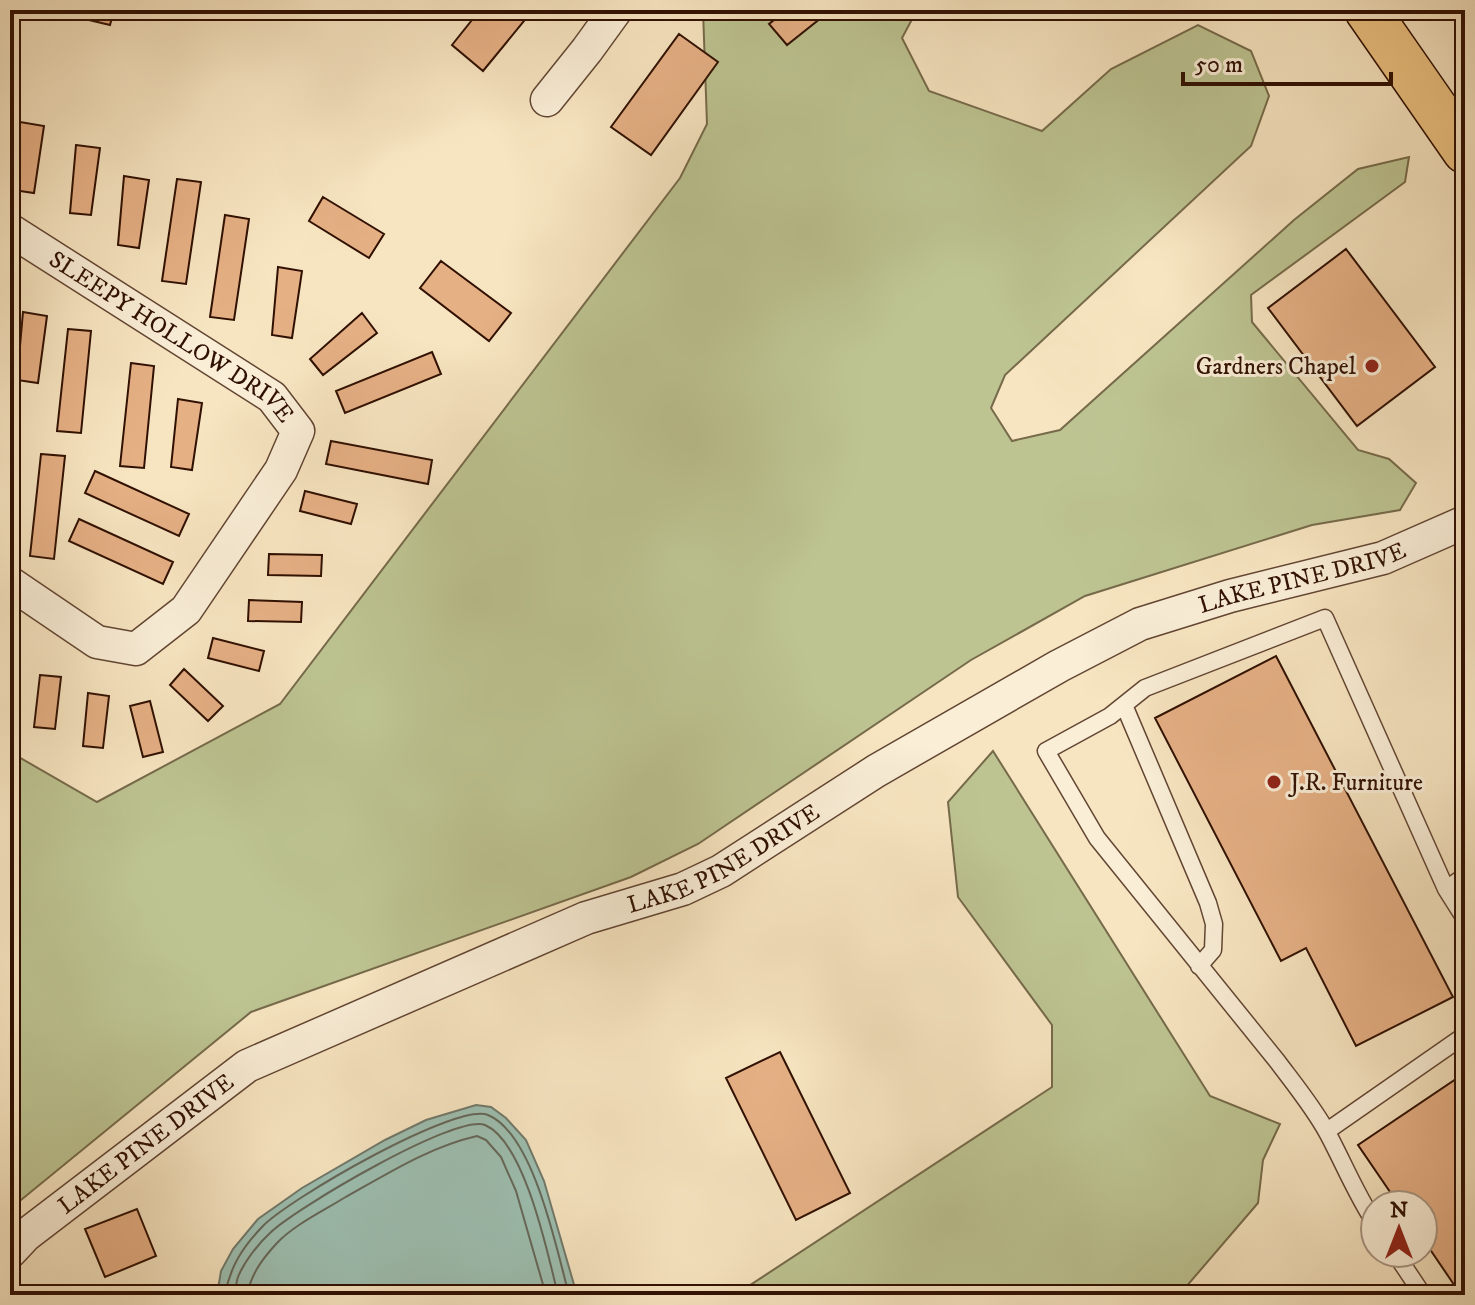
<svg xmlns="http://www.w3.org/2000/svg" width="1475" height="1305" viewBox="0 0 1475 1305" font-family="'IM FELL DW Pica',serif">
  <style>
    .green { fill: #bdc492; stroke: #766a4a; stroke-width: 2 }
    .water { fill: #9dbfb1; stroke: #71796b; stroke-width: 2 }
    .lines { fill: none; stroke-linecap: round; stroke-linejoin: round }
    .shore { stroke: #66685a; stroke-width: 2 }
    .building { fill: #e6b085; stroke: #301002; stroke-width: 2 }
    .lane-casing { stroke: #624532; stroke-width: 19 }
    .street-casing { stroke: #624532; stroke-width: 35 }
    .primary-casing { stroke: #301002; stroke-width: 47 }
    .lane { stroke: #faeed7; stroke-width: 16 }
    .street { stroke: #faeed7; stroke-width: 32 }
    .primary { stroke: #ecc280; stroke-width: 44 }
    .poi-dot { fill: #8f2418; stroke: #faeed7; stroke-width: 3 }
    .labels { text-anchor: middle; stroke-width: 6; stroke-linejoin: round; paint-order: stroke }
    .street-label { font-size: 24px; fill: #301002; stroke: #faeed7 }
    .poi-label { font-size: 24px; fill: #301002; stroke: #faeed7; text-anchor: end }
  </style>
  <rect width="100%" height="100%" fill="#f7e5c1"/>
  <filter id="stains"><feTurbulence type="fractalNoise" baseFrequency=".0025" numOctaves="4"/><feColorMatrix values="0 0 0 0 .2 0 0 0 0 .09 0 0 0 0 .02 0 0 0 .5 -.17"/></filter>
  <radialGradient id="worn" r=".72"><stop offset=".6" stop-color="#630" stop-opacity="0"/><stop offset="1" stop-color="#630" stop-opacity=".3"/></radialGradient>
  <path class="green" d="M703 10H917L902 38 929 91 1042 131 1111 69 1198 25 1251 51 1269 96 1251 146 1005 375 991 408 1012 441 1060 430 1294 220 1358 169 1409 157 1405 182 1251 295 1252 322 1358 450 1389 459 1416 483 1400 510 1312 525 1085 596 971 660 698 844 631 877 251 1012 10 1209V752L97 802 280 704 680 178 707 124Z
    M993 751 1210 1096 1280 1124 1263 1160 1258 1203 1179 1295H735L1052 1087V1025L958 897 948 802Z"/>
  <path class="water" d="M476 1105 491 1107 506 1118 526 1140 544 1181 577 1295H217L221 1271 233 1249 258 1219 302 1188 385 1140 426 1120Z"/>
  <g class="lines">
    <path class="shore" d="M225 1295C230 1267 242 1248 262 1227 287 1200 456 1102 488 1115 534 1134 557 1251 569 1295
      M235 1295C236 1289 236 1282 238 1277 244 1262 258 1244 270 1233 294 1209 457 1113 485 1125 525 1142 548 1255 558 1295
      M247 1295C251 1274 263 1258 277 1243 294 1225 323 1211 344 1198 387 1174 429 1147 477 1136L486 1140 501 1157 516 1191 546 1295"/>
  </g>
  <path class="building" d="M47 10H114L110 25Z
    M480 10H533L483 71 452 45Z
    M787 10H831L787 45 769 24Z
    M679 34 718 62 651 155 611 127Z
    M20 122 44 126 34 193 13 190Z
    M76 145 100 148 91 215 70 213Z
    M124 176 149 180 139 248 118 245Z
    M177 179 201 182 186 284 162 281Z
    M323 197 384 234 369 258 309 221Z
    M225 215 249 219 234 320 210 317Z
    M1346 249 1435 367 1357 426 1268 308Z
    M441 261 511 313 489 341 420 288Z
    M278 267 302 271 292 338 272 335Z
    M23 312 47 316 38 383 17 380Z
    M362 313 377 333 323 375 310 359Z
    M68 329 91 331 81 433 57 431Z
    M432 352 441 374 345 413 336 391Z
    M131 363 154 366 144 468 120 466Z
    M178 399 202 403 192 470 171 467Z
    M10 422 15 423 10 475Z
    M331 441 432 460 428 484 326 464Z
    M41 454 65 456 54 559 30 556Z
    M95 471 189 514 179 536 85 493Z
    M305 491 357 504 351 524 300 511Z
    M79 519 173 562 163 584 69 541Z
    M269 554 322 555 321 576 268 575Z
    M249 600 302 602 301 622 248 621Z
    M213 638 264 651 259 671 208 658Z
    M1276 656 1453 997 1356 1046 1306 948 1281 961 1155 718Z
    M184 669 223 706 208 721 170 685Z
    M40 675 61 677 55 729 34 727Z
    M88 693 109 696 103 748 83 746Z
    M150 701 163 752 143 757 130 706Z
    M780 1052 850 1193 796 1220 726 1078Z
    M1465 1073V1295H1461L1423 1239V1205H1399L1358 1145Z
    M137 1209 156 1256 105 1277 85 1229Z"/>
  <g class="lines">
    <g class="lane-casing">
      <path id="lane" d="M1124 705 1208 903 1214 924 1213 950 1199 966
        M1446 889 1465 876
        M1327 1131 1465 1035
        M1375 1223C1356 1194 1344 1164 1328 1134 1314 1108 1295 1085 1277 1061L1097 838 1046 751 1110 716 1145 688 1325 618 1446 889 1465 919
        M1395 1253 1423 1295"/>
    </g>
    <g class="street-casing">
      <g id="street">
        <path d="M547 100 587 50 616 10"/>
        <path id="s1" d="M10 230 272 397 298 431 281 470 186 610 136 649 97 642 10 583"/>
        <path id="s2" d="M10 1252 26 1235 247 1066 586 918 683 889 721 871 876 771 1059 666 1140 624 1230 596 1383 558 1465 522"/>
      </g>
    </g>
    <g class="primary-casing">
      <path id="primary" d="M1367 10 1465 151"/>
    </g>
    <use href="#lane" class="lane"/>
    <use href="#street" class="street"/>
    <use href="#primary" class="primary"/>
  </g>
  <g class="poi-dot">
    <circle cx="1372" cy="366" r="8"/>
    <circle cx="1274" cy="782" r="8"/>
  </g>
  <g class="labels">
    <g class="street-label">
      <text dy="8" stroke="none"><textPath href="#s1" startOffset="194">SLEEPY HOLLOW DRIVE</textPath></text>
      <text dy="8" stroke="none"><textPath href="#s2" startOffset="1470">LAKE PINE DRIVE</textPath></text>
      <text dy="8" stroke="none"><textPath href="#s2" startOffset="822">LAKE PINE DRIVE</textPath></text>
      <text dy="8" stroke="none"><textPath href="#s2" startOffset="174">LAKE PINE DRIVE</textPath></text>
    </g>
    <g class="poi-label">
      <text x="1356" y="374">Gardners Chapel</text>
      <text x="1290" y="790" text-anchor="start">J.R. Furniture</text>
    </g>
  </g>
  <rect width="1475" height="1305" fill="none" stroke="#f7e5c1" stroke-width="40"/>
  <rect x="12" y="12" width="1451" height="1281" fill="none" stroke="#301002" stroke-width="4"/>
  <rect x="20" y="20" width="1435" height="1265" fill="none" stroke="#301002" stroke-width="2"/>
  <g transform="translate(1399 1229)"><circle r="38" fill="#faeed7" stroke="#a99582" stroke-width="2"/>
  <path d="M0-6L14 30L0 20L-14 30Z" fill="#8f2418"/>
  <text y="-12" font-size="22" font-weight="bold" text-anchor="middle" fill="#301002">N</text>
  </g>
  <path d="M1183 72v12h208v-12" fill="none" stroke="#301002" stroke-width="4"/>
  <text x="1195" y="72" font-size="24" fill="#301002" stroke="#faeed7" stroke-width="6" paint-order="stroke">50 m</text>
  <rect width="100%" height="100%" filter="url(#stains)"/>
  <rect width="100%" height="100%" fill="url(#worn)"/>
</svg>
